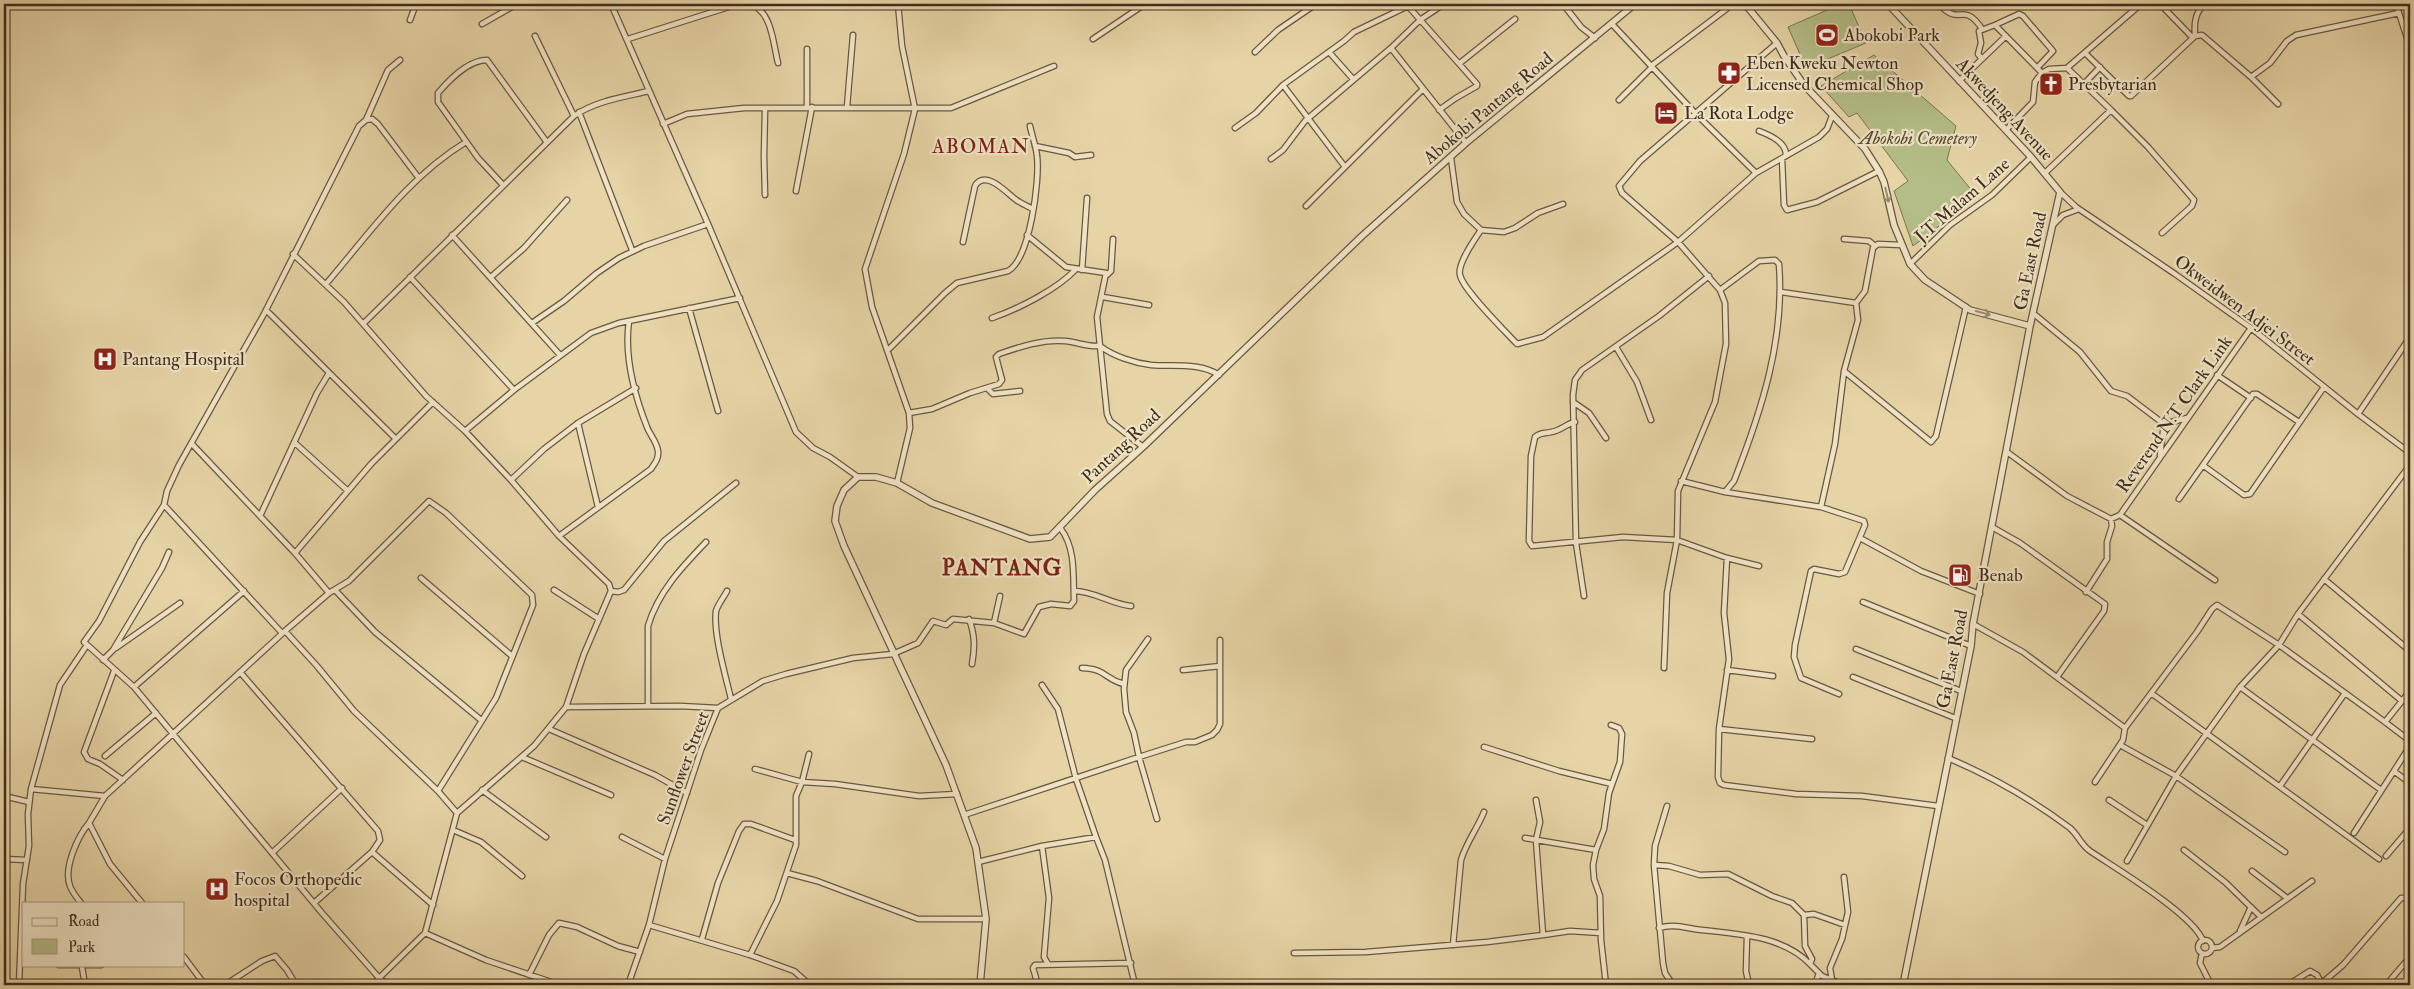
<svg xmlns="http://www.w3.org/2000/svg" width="2414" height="989" viewBox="0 0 2414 989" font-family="'IM FELL Double Pica',serif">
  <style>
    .green { fill: #b4bd87; stroke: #7a7552 }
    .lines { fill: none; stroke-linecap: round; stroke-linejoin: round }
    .minor-casing { stroke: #6a573f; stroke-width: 7 }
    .tertiary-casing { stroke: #6a573f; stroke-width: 8 }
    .minor { stroke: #efe3c5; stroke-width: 4.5 }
    .tertiary { stroke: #efe3c5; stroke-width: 5.5 }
    .oneway { stroke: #988871 }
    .labels { text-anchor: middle; stroke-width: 4.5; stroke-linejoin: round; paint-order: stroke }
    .poi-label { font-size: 18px; fill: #402d1d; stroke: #efe3c5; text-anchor: start }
    .street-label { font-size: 18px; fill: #402d1d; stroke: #efe3c5 }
    .park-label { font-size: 18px; font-style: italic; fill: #574a32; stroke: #efe3c5 }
    .quarter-label { font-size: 20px; letter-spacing: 1px; fill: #7a1f14; stroke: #efe3c5 }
    .district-label { font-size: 22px; font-weight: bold; letter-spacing: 1px; fill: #7a1f14; stroke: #efe3c5 }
  </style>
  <rect width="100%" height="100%" fill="#e6d4a6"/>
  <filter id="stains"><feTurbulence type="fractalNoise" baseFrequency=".004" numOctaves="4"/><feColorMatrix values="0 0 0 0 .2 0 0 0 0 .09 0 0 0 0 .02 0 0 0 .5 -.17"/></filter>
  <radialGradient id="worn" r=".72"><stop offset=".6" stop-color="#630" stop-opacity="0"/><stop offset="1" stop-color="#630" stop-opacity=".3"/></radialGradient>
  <path class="green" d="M1841 4H1849L1866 43 1806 68 1788 27Z
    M1874 55 1956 126 1947 160 1977 197 1913 246 1894 191 1908 181 1857 113 1849 117 1821 86Z"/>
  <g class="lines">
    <g class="minor-casing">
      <path id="minor" d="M611 4 708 224 796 432 813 448 830 457 858 477
        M750 4C772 11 773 43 778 63
        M1563 4 1581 27 1595 38
        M1939 4C1960 28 1963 0 1982 29
        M2160 4 2193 38
        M2396 4 2407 38 2410 59
        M1407 5 1477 84V86L1456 98 1439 110
        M410 20 416 4
        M482 24 517 4
        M1612 24 1695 113 1756 173
        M1995 25 2019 14 2023 16 2053 51 2037 68
        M535 36 574 116
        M2195 36C2194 23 2195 12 2205 4
        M628 39 738 4
        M1093 39 1145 4
        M1391 48 1420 20 1444 4
        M1255 52 1278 30 1316 4
        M1329 52 1353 79
        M2085 53 2129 96H2131L2195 36 2202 35 2251 77 2278 104
        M1982 59 1978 54 1981 43 1979 31 1995 25 2042 73
        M1460 63 1515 19
        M1651 66 1733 4
        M2251 77 2270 63 2287 41 2296 35 2399 13
        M1959 81 2006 36
        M1283 85 1345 167
        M2083 85 2100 67
        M1619 100 1652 67
        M807 107V49
        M847 107 853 35
        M2111 110 2148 147 2194 200 2192 206 2162 233
        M579 112 632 250
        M366 120 388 70 400 60
        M663 124 687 114 744 108H951L1054 66
        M1235 128 1256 113 1283 85 1344 41 1354 32 1408 6
        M2006 130 2033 102 2035 82 2042 73 2049 69 2067 68 2141 4
        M1759 131C1770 135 1787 143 1786 156
        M1035 146 1069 153 1075 157 1091 155
        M1451 158 1457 202 1464 214 1481 230 1504 232 1515 228 1538 213 1563 204
        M1271 159 1283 150 1305 121 1391 48 1466 143
        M1782 159 1784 205 1787 210 1817 202 1879 171
        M2045 173 2111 110 2067 68
        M503 185 478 158 438 102V93C449 80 469 60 487 60L546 141
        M796 191 812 107
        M2060 192 2076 207 2175 274 2251 328 2358 414 2410 453
        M765 195 764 156 765 109
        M1306 206 1422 90
        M2053 225 2063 215 2079 209
        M1481 230C1475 239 1457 264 1460 275 1463 290 1505 331 1517 344L1543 337 1678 242 1756 173 1819 137 1827 129 1832 116
        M452 235 560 355
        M1027 235 1066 267 1106 273 1097 317 1107 414 1110 421 1143 447
        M1844 239 1869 241 1875 246
        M963 242 975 186C985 169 1006 192 1015 199 1020 203 1027 206 1033 209
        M293 254 344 302 426 396 465 431 511 480 559 536 609 584 611 591 584 654 566 707
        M1910 264 1950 225 1992 195 2031 157
        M1082 270 1087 198
        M1107 275 1111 271 1113 239
        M410 277 514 390
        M491 277 524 248 567 200
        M326 284C369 234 408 177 466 142
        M1720 290 1759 261 1775 260 1779 264C1785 340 1761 412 1734 481L1725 492
        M1781 292 1856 303
        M1103 297 1149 305
        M689 308 718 411
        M266 310 396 439
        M2034 314 2080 352 2111 391 2127 396 2164 424
        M992 318C1018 309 1058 289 1076 269
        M364 323 574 116C595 101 624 97 649 91
        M532 323 564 301 597 273 619 258 644 246 708 224
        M1616 347 1637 382 1651 420
        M889 349 945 293 957 283 1008 271C1030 259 1040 180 1037 156 1036 146 1032 136 1030 126
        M1844 371 1931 442 1936 436 1966 307
        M2217 375 2251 398
        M988 389 993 394 1020 391
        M1573 402 1589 413 1606 438
        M909 413 932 409 970 393 999 384 1002 380 996 357 999 354C1019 347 1043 339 1065 341 1077 342 1087 347 1100 346 1113 356 1134 363 1151 365 1173 367 1199 362 1219 375
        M2358 414 2410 337
        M1575 422C1566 424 1560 431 1551 432 1544 434 1541 432 1535 437L1531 456 1529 541 1532 546 1623 537 1677 540 1727 558 1759 566
        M578 423 598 507
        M2164 424 2187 418
        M465 431 514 390 591 333 619 323 740 298
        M295 443 348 491
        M192 444 295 553 329 593
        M2007 452 2067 496 2111 519 2120 515
        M2160 455 2164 424
        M2204 466 2244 495 2250 494 2324 387
        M511 480 544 449 578 423 636 388
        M1681 481 1725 492 1821 507 1864 521 1865 525 1845 572 1839 574 1814 569 1811 571 1795 645 1794 657 1801 678 1839 694
        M897 483 910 428 909 413 872 307 865 269 904 154 915 109 902 46 898 4
        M2179 499 2253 394H2257L2299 422
        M164 505 282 633
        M1821 507 1835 444 1844 371 1858 320 1856 303 1865 291 1873 248 1878 244 1901 245
        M2120 515 2251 328
        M2120 515 2215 580
        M260 516 317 393 329 373
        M1992 527 2020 543 2105 604 2104 611 2057 677
        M559 536 651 469C655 463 659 458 658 451 657 442 650 435 647 427 634 394 624 356 629 321
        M1860 538 1921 571 1980 594
        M295 553 371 464 433 402
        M1727 558 1724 613 1729 659 1719 729 1718 777 1720 783 1724 785 1796 794 1862 796 1938 806
        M421 578 512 656
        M2324 579 2410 651
        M335 590 375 632 481 720
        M554 590 599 619
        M611 591 618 592 624 590 664 541 736 483
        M727 591C724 597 718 604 716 611 713 634 726 677 731 699
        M1074 591C1094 591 1111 604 1131 606
        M2086 592 2107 559V542L2112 526 2111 519
        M1584 596 1576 543 1573 395 1575 380 1582 370 1659 316 1709 276
        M1863 602 1971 646
        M2298 614 2402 701
        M969 619C975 635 975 647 972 664
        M994 623 1000 596
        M1973 624 2023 652 2125 728 2123 740 2095 782
        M285 631 317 666 354 711 438 791 457 813
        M1148 639 1126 670 1124 689 1126 712 1134 733 1139 757 1157 819
        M116 648 180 603
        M1856 649 1961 691
        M103 660 113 650 162 568 169 552
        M1082 668C1107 669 1104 679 1124 684
        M1664 668 1667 593 1677 540 1678 491 1715 402 1726 344 1725 303 1720 290 1678 242 1622 193 1619 186 1640 161 1777 43
        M1183 670 1220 666
        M1727 670 1773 676
        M114 671 84 752 88 759 100 764 123 780
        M240 672 378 831 380 840 372 852 314 903
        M1853 677 1955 718
        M1042 685 1058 709 1076 779 1096 837
        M134 687 244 591
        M2240 687 2381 790
        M2151 693 2379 859
        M648 706V626C658 592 682 567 706 542
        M2385 722 2410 741
        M2125 728 2197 632 2212 609 2217 605 2279 645 2385 722 2410 691
        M549 729 655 775 687 793
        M1719 729 1812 739
        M2120 745 2176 776 2285 852
        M1484 747 1559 771 1612 784
        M105 756 156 713
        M522 757 611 795
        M1948 758C1993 777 2030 798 2070 828 2078 835 2081 845 2090 851 2115 868 2193 914 2203 941
        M755 769 802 782 835 784 919 796 957 794
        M2395 772 2410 783
        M2280 786 2345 693
        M31 789 105 796
        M482 790 546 837
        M4 796 29 802
        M1536 800 1540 822 1536 840 1543 935 1570 931 1601 933
        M2109 800 2147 825
        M1667 806 1655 846 1654 865 1663 963 1665 973 1673 985
        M964 815 1139 757 1186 742H1195L1212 735 1217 730 1220 724V640
        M453 830 481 842 522 876
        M2354 833 2410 746
        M622 837 665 859
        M1525 838 1596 850
        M1042 846 1049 898 1044 957 1048 964
        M2184 850 2225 882 2261 917
        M372 852 433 905
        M272 853 342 788
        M2386 856 2410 828
        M4 859 27 860
        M2127 861 2176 776 2240 687 2279 645 2298 614 2410 465
        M978 862 1042 846 1096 837 1105 860 1135 985
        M1654 865 1669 866 1700 875 1728 874 1772 896 1792 903 1804 915 1805 946 1812 959 1810 964 1822 976 1844 985
        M2252 871 2287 898
        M787 873 817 881 918 919H986
        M81 903C77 898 72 892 70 886 63 868 78 836 89 823
        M142 903 110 864 89 823 105 796 285 631 329 593 349 581 429 501 446 513 532 595 533 605 496 698 438 791
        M1804 915 1814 914 1845 925
        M649 925 750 955 794 971 810 985
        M1659 928C1672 924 1682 927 1694 929 1733 934 1781 934 1810 964
        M2240 931 2251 907
        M425 933 486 960 560 985
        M1747 936 1746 971 1749 985
        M702 939 718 883 739 831 744 824H751L795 840
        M2198 947a7 7 0 1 1 14 0a7 7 0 1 1-14 0Z
        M1453 945 1461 860C1466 843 1477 829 1484 812
        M2212 948 2220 947 2312 881
        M1294 953 1366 952 1487 942 1543 935
        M2202 953 2200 963 2211 985
        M750 955 777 901 796 845V796L802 782 809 754
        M184 957 205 985
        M59 965H101
        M82 967 85 985
        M529 975 549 935 559 923 577 927 618 946 640 952
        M1832 980 1830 968 1842 939 1848 912 1844 877
        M2322 983 2343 965 2401 898H2406L2410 900
        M19 985 23 884 29 846 28 814 31 789 60 685 87 645
        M225 985 262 961 275 956 287 970 296 985
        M372 985 425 933 457 813 534 746 566 707 680 706 718 708
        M389 985 380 979 322 913 134 687 84 642 99 621 140 542 164 505 167 491 179 465 264 314 359 126 366 120 372 119 378 124 418 177
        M628 985 649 925 665 859 701 750 718 708 763 681 786 674 853 658 893 654 918 643 933 621 946 625 953 619 994 623 1024 634 1039 607 1051 604 1070 606 1074 601C1073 577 1076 549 1061 529
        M1038 985 1033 968 1035 965 1131 963
        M1606 985 1601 940 1600 896 1594 879 1593 865 1596 850 1604 829 1609 793 1620 762 1622 734 1619 728 1611 725
        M1815 985 1819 973
        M2288 985 2310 971 2317 975 2322 984
        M2386 985 2410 957"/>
    </g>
    <g class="tertiary-casing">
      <path id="tertiary" d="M1745 4 1777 43 1784 56 1804 85 1865 149 1879 171 1884 182 1894 225 1910 264 1925 280 1970 310 2030 326
        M1888 4 2031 157 2060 192 2030 326 1973 624 1971 646 1903 985
        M980 985 986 919 976 848 946 765 844 546 835 521 837 506 844 490 858 477H876L897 483 932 503 1030 539 1050 537 1095 490 1143 447 1362 236 1466 143 1635 4"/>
    </g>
    <use href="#minor" class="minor"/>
    <use href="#tertiary" class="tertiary"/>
  </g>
  <defs><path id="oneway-shaft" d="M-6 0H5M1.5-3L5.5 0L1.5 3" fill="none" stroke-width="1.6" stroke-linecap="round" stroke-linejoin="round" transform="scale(1.25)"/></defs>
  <g class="oneway">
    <use href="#oneway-shaft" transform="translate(1887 195) rotate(77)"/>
    <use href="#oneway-shaft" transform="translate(1983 313) rotate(15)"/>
  </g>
  <defs>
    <g id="stadium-square" transform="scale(1.25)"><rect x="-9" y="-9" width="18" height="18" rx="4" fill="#8f2418" stroke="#efe3c5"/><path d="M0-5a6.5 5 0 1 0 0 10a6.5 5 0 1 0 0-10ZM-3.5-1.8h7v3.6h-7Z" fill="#fff"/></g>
    <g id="pharmacy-square" transform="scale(1.25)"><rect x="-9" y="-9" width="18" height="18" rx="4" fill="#8f2418" stroke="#efe3c5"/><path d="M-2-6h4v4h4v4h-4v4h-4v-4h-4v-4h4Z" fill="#fff"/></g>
    <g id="church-square" transform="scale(1.25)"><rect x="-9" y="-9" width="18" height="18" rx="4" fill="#8f2418" stroke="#efe3c5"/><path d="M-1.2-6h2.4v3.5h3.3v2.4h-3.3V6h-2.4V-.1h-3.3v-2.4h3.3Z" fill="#fff"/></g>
    <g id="hotel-square" transform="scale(1.25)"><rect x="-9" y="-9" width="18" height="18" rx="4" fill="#8f2418" stroke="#efe3c5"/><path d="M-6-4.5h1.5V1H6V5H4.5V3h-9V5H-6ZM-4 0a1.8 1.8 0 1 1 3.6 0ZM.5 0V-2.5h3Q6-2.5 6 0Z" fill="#fff"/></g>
    <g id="hospital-square" transform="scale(1.25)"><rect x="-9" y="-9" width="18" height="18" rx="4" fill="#8f2418" stroke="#efe3c5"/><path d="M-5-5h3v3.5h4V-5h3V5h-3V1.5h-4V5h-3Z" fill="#fff"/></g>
    <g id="fuel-square" transform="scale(1.25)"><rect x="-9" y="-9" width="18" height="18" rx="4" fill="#8f2418" stroke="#efe3c5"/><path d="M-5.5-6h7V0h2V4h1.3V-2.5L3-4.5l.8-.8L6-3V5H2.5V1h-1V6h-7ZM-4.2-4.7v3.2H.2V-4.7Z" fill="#fff"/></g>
  </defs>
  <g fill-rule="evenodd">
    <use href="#stadium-square" x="1827" y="35"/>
    <use href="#pharmacy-square" x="1729" y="73"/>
    <use href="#church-square" x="2051" y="84"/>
    <use href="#hotel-square" x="1666" y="113"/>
    <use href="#hospital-square" x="105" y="359"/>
    <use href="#fuel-square" x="1960" y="575"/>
    <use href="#hospital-square" x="217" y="889"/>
  </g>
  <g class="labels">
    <g class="poi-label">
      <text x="1844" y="41">Abokobi Park</text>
      <text x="1746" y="69">Eben Kweku Newton<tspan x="1746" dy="21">Licensed Chemical Shop</tspan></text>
      <text x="2068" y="90">Presbytarian</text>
      <text x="1684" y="119">La Rota Lodge</text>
      <text x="122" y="365">Pantang Hospital</text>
      <text x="1978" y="581">Benab</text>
      <text x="234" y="885">Focos Orthopedic<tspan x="234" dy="21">hospital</tspan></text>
    </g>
    <g class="street-label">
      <text transform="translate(1488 108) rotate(-40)" y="6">Abokobi Pantang Road</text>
      <text transform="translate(2005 109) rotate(47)" y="6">Akwedjeng Avenue</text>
      <text transform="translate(1962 200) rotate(-41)" y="6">J.T Malam Lane</text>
      <text transform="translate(2030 261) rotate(-78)" y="6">Ga East Road</text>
      <text transform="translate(2245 310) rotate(37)" y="6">Okweidwen Adjei Street</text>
      <text transform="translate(2174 414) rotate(-55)" y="6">Reverend N.T Clark Link</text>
      <text transform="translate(1121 446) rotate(-43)" y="6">Pantang Road</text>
      <text transform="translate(1952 659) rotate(-79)" y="6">Ga East Road</text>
      <text transform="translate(683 768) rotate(-70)" y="6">Sunflower Street</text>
    </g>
    <g class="park-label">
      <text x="1918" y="144">Abokobi Cemetery</text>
    </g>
    <g class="quarter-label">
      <text x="981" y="153">ABOMAN</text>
    </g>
    <g class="district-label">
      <text x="1002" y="575">PANTANG</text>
    </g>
  </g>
  <rect width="2414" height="989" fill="none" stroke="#e6d4a6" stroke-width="20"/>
  <rect x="5" y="5" width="2404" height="979" fill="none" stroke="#402d1d" stroke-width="2.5"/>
  <rect x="10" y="10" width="2394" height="969" fill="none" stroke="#402d1d"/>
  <rect x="22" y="902" width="162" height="65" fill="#efe3c5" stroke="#a99a82"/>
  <rect x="32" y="918" width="25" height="8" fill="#efe3c5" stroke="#a99a82"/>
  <text x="68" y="926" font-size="15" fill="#402d1d">Road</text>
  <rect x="32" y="939" width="25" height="15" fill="#b4bd87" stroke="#a99a82"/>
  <text x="68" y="952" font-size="15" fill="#402d1d">Park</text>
  <rect width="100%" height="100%" filter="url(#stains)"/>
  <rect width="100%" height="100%" fill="url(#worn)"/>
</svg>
